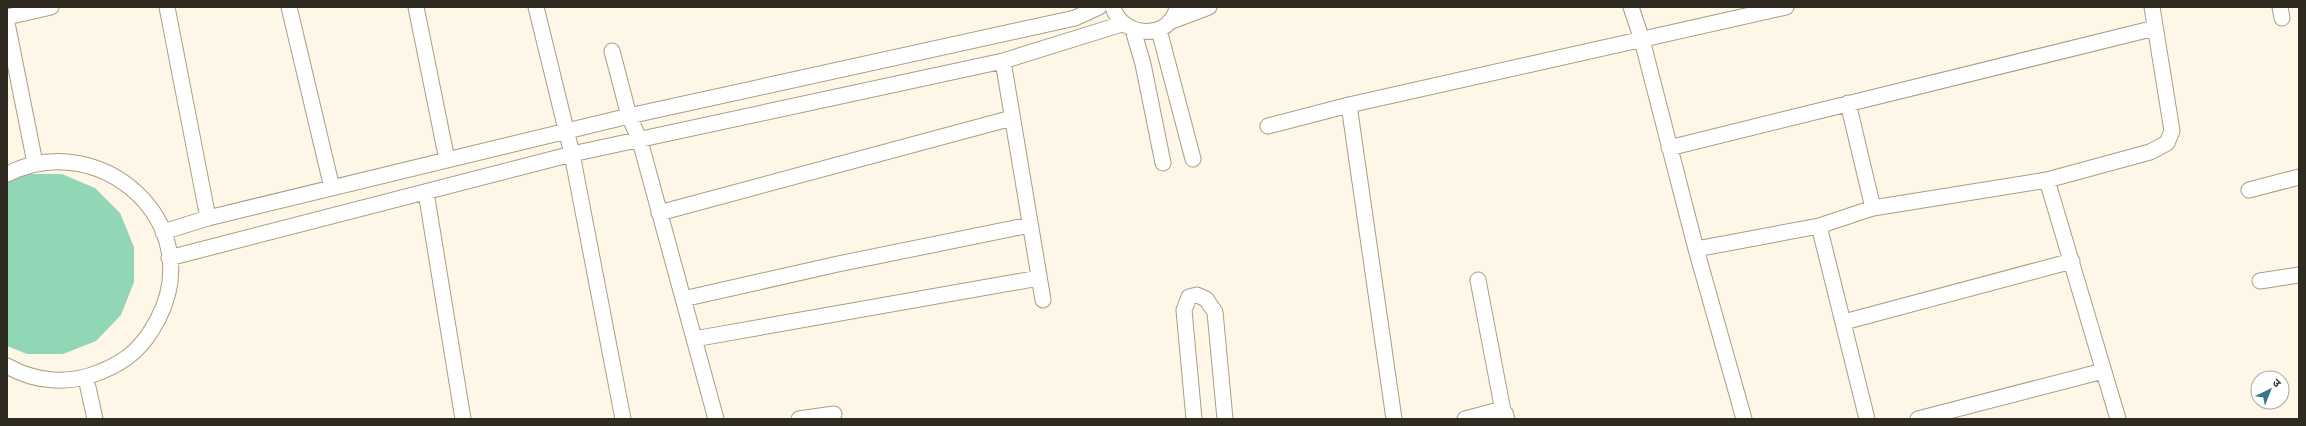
<svg xmlns="http://www.w3.org/2000/svg" width="2306" height="426" viewBox="0 0 2306 426" font-family="'Source Sans 3','Noto Sans Devanagari',sans-serif">
  <style>
    .green { fill: #91d6b5 }
    .lines { fill: none; stroke-linecap: round; stroke-linejoin: round }
    .minor-casing { stroke: #ab9d86; stroke-width: 17 }
    .minor { stroke: #fff; stroke-width: 15 }
  </style>
  <rect width="100%" height="100%" fill="#fef6e6"/>
  <path class="green" d="M26 174H62L95 188 120 213 134 247V282L121 315 96 341 63 354H27L7 346V182Z"/>
  <g class="lines">
    <g class="minor-casing">
      <path id="minor" d="M167 7 208 218
        M289 7 332 188
        M416 7 447 160
        M536 7 572 154 623 419
        M1113 7C1121 38 1171 41 1177 7
        M1631 7 1642 40 1696 249 1744 419
        M2280 7 2282 18
        M7 17 51 7
        M1169 22 1209 7
        M7 23 35 163
        M1133 30 1143 64 1163 163
        M1159 30 1193 159
        M612 51 629 116 640 141 716 419
        M1003 61 1043 300
        M1848 103 1873 208
        M1349 105 1394 419
        M1268 126 1349 105 1786 7
        M1669 148 2155 28
        M7 174C101 127 208 223 158 319 144 346 128 361 100 372 69 385 35 382 7 366
        M2047 180 2118 419
        M2249 190 2299 177
        M426 192 463 419
        M659 213 1012 118
        M1819 226 1867 419
        M163 232 208 218 629 116 1075 18 1099 7
        M1696 249 1819 226 1873 208 2047 180 2150 152 2167 143 2172 131 2152 7
        M169 258 572 154 1003 61 1122 24
        M1478 280 1503 411
        M2260 281 2299 275
        M683 299 838 264 1030 225
        M1844 322 2072 261
        M694 339 1039 278
        M86 378 95 419
        M799 419 834 414
        M1194 419 1184 310 1189 297 1197 295 1206 299 1215 312 1225 419
        M1465 419 1499 410 1505 413 1507 419
        M1918 419 2103 371"/>
    </g>
    <use href="#minor" class="minor"/>
  </g>
  <rect width="2306" height="426" fill="none" stroke="#302b21" stroke-width="16"/>
  <g transform="translate(2270 390) rotate(43)"><circle r="19" fill="#ffffff" stroke="#acaaa6"/>
  <path d="M0-3L7 15L0 10L-7 15Z" fill="#38748c"/>
  <text y="-6" font-size="11" font-weight="bold" text-anchor="middle" fill="#302b21">उ</text>
  </g>
</svg>
